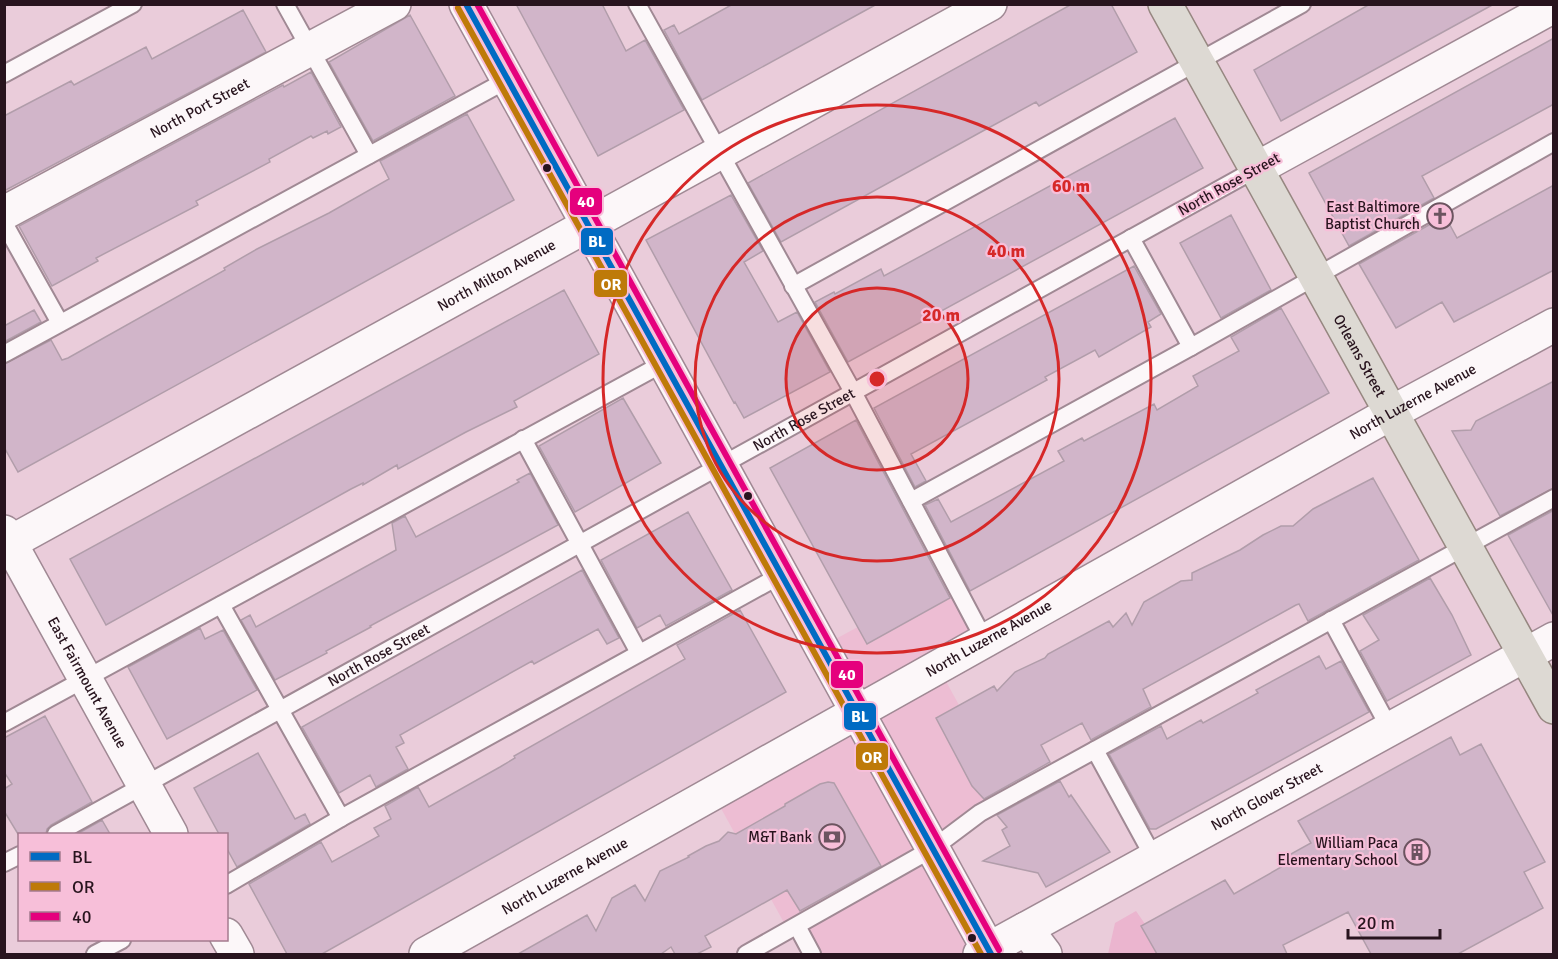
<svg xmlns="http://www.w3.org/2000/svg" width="1558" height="959" viewBox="0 0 1558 959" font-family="Signika,sans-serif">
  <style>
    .built { fill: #edbdd3 }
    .green { fill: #ebb5cf }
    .building { fill: #d1b5c9; stroke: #b19daa; stroke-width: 1.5 }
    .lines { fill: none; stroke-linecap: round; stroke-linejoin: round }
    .lane-casing { stroke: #a08994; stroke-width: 20 }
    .street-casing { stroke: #a08994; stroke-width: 36 }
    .secondary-casing { stroke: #a08994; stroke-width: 36 }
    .primary-casing { stroke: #968780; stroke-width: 36 }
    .lane { stroke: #fcf7f9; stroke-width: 16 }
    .street { stroke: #fcf7f9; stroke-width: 33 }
    .secondary { stroke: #fcf7f9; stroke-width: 33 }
    .primary { stroke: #ddd9d3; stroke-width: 33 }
    .bus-1-casing { stroke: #f7bfd9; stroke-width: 10 }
    .bus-2-casing { stroke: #f7bfd9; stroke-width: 10 }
    .bus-3-casing { stroke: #f7bfd9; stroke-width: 10 }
    .bus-1 { stroke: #006bc3; stroke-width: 6 }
    .bus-2 { stroke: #be7a09; stroke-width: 6 }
    .bus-3 { stroke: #e5007d; stroke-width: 6 }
    .ring { fill: none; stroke: #d62828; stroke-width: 3 }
    .bus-dot { fill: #28141e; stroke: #f7bfd9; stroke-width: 2 }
    .labels { text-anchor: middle; stroke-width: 4.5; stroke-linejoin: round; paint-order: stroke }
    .street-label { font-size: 15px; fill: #28141e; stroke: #f7bfd9 }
    .poi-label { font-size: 15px; fill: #28141e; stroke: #f7bfd9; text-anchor: end }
    .centre { fill: #d62828; stroke: #f7bfd9; stroke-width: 3 }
    .ring-label { font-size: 18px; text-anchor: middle; font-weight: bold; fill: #d62828; stroke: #f7bfd9; stroke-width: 4.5; stroke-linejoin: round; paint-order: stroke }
    .line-badge { stroke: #f7bfd9; stroke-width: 2 }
    .badge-label { font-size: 16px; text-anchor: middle; font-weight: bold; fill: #fff }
  </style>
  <rect width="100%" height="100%" fill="#eaccda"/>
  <path class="built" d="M950 577 984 640 937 665 1010 798 933 841 1010 954H812L788 930 712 792 852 709 819 648Z"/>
  <path class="green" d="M1136 911 1145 924 1141 927 1157 954H1108L1115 923Z"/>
  <path class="building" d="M516 4H602L626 51 645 40 684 110 598 156Z
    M733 4H877L702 100 664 30 674 25 679 34Z
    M1072 4H1111L1137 52 1039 106 1036 102 981 132 781 242 748 183Z
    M1370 4H1494L1281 121 1254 70Z
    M243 10 266 52 4 191V116L71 81 74 85 146 47 152 59Z
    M410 15 455 96 373 141 329 62Z
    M1554 38V104L1422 176 1434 198 1349 246 1309 173Z
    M311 72 341 127 328 134 327 131 313 138 311 136 269 159 270 162 196 201 198 205 96 258 98 261 52 286 19 226 283 85 284 87Z
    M467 114 514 200 18 472 4 447V364L51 340 62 360 68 358 225 270 224 268 257 249 329 213 389 179 380 161Z
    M1175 118 1203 168 848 362 815 302 834 292 835 294 881 269 884 276Z
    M1554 185V270L1454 322 1442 302 1396 328 1359 264 1445 216 1457 238Z
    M731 195 763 251 744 262 778 322 797 312 830 372 744 418 735 402 734 403 646 240Z
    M1231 215 1271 290 1221 318 1180 243Z
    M1134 266 1161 314 1148 322 1151 327 1099 357 1095 350 1045 377 1047 380 911 454 926 481 915 487 874 408Z
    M564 290 599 354 514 401 517 407 466 432 398 469 397 465 363 485V483L351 489 106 625 70 559Z
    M1281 308 1329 393 970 591 925 505 938 499 951 522 1064 461 1058 451 1082 438 1084 441 1154 404 1157 410 1198 386 1193 376 1239 351 1231 337Z
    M34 310 41 322 4 342V326Z
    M1554 381V488L1500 516 1452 431 1471 430 1476 421Z
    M623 398 661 463 575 512 539 446Z
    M856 420 950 598 867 644 770 468Z
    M530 473 558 525 370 626 371 627 326 651 327 653 275 680 241 620 250 615 256 627 396 550 392 523 405 516 416 537 519 482 517 480Z
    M1373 478 1419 560 1308 621 1299 604 1296 605 1143 689 1151 707 1091 740 1082 723 1041 745 1050 762 984 799 972 786 936 718 994 686 997 691 1015 672 1045 658 1048 654 1109 621 1113 627 1126 613 1132 625 1144 602 1181 581 1192 580V573L1240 550 1263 535 1281 526H1293L1313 509Z
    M1554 510V617L1508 535Z
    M688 512 732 590 666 626 660 615 637 628 601 560Z
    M582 570 619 638 607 644 598 629 534 664 532 661 400 735 404 743 396 747 408 769 376 787 370 775 339 793 302 727Z
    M1430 578 1452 615 1471 655 1387 701 1360 651 1379 640 1363 615Z
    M740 610 786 692 322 954H287L249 884 321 842 332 862 379 836 374 828 391 819 385 806 418 787 429 807 500 767 515 758 514 756 685 659 677 645Z
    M200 628 205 639 223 630 257 690 167 739 128 667Z
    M1319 656 1326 669 1341 661 1369 712 1156 829H1150L1109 754 1161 726 1167 739 1201 720 1203 723 1258 693 1256 690Z
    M45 716 92 802 51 825 47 829 46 834H18L4 811V789L12 784 4 772V738Z
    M1451 737 1460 755 1481 744 1545 862 1524 872 1543 908 1458 954H1371L1348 912 1283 945 1287 954H1157L1141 926 1225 880 1234 894 1283 866 1280 860 1311 843 1298 821Z
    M258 753 295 819 305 814 310 824 237 867 226 847V834H219L194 788Z
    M1060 781 1069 797 1071 795 1110 852 1046 887 1038 873 983 861 1010 846 1002 830 1007 827 997 815Z
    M828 782 834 783 881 866 800 911 787 890 705 936 711 947 697 954H675L671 947 661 954H518L587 915 596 931 612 898 635 885 645 901 660 871 689 857 688 856 706 846 719 841 728 832 736 834 785 806V804L820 784Z
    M102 820 110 834H77Z"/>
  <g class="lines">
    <g class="lane-casing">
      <g id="lane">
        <path d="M285 4 369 155"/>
        <path d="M637 4 853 392 985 641"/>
        <path d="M4 74 133 4"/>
        <path d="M4 223 60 323"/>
        <path d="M1131 238 1191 347"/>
        <path d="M793 286 1302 4"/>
        <path d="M4 354 507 80"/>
        <path d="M523 439 639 653"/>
        <path d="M911 501 1191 347 1554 142"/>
        <path d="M221 605 341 818"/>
        <path d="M1331 620 1390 729"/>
        <path d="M4 723 664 363"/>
        <path d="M1095 750 1154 858"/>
        <path id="s1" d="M56 834 1256 169"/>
        <path d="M4 863 20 855"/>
        <path d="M226 885 341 818 781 575"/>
        <path d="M797 926 812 954"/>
        <path d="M95 954 122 940"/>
        <path d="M746 954 932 849 980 813 1554 498"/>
      </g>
    </g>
    <g class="street-casing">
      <g id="street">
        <path d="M1256 169 1554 6"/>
        <path id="s2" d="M4 213 394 4"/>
        <path id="s3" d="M4 532 171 834"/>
        <path id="s4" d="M4 546 588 225"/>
        <path d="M1026 929 1045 954"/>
        <path d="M226 935 237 954"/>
        <path id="s5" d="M426 954 1391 413 1554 325"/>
        <path id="s6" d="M980 954 1554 639"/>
      </g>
    </g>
    <g class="secondary-casing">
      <path id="secondary" d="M466 4 991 954
        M588 225 990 4"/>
    </g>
    <g class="primary-casing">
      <g id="primary">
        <path id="s7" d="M1165 4 1554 707"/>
      </g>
    </g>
    <use href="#lane" class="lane"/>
    <use href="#street" class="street"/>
    <use href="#secondary" class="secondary"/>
    <use href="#primary" class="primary"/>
    <g class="bus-1-casing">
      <path id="bus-1" d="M466 4 991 954"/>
    </g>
    <g class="bus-2-casing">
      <path id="bus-2" d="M458 8 981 954"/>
    </g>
    <g class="bus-3-casing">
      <path id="bus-3" d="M477 4 999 950"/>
    </g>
    <use href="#bus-1" class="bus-1"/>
    <use href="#bus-2" class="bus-2"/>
    <use href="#bus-3" class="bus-3"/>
  </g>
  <circle cx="877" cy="379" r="91" fill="#d62828" fill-opacity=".12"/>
  <g class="ring">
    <circle cx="877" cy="379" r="91"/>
    <circle cx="877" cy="379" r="182"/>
    <circle cx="877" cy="379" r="274"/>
  </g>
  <defs>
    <g id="church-ring" transform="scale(1.35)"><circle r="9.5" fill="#f7bfd9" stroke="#6c5460" stroke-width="1.5"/><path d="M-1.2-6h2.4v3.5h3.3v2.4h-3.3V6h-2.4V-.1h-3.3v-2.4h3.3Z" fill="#6c5460"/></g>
    <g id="bank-ring" transform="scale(1.35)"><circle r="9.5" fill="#f7bfd9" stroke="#6c5460" stroke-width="1.5"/><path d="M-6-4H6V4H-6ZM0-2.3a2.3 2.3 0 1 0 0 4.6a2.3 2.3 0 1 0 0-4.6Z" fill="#6c5460"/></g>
    <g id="building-ring" transform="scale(1.35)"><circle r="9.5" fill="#f7bfd9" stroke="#6c5460" stroke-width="1.5"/><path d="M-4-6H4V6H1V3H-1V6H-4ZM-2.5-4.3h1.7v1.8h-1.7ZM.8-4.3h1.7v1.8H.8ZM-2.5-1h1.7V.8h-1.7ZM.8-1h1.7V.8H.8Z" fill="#6c5460"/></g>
  </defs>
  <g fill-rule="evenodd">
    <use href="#church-ring" x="1440" y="216"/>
    <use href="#bank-ring" x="832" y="837"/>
    <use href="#building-ring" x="1417" y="852"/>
  </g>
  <g class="bus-dot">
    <circle cx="547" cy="168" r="5"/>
    <circle cx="748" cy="496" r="5"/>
    <circle cx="972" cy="938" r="5"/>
  </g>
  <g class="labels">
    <g class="street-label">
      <text dy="5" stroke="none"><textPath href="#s2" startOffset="222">North Port Street</textPath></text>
      <text transform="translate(1229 184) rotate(-29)" y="5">North Rose Street</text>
      <text dy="5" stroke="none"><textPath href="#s4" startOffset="562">North Milton Avenue</textPath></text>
      <text dy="5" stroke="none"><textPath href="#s7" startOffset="402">Orleans Street</textPath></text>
      <text dy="5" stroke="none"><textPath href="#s5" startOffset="1131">North Luzerne Avenue</textPath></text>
      <text dy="5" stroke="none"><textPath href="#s1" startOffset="855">North Rose Street</textPath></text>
      <text dy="5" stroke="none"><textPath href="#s5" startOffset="645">North Luzerne Avenue</textPath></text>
      <text dy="5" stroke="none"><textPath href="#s1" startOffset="369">North Rose Street</textPath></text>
      <text dy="5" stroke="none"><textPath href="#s3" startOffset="172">East Fairmount Avenue</textPath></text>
      <text dy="5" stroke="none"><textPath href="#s6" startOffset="327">North Glover Street</textPath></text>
      <text dy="5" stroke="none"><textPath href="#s5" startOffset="159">North Luzerne Avenue</textPath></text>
    </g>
    <g class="poi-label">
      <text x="1420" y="212">East Baltimore<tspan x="1420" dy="17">Baptist Church</tspan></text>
      <text x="812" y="842">M&amp;T Bank</text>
      <text x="1398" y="848">William Paca<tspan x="1398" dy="17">Elementary School</tspan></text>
    </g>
  </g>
  <circle cx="877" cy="379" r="9" class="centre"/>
  <g class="ring-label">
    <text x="1071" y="192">60 m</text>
    <text x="1006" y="257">40 m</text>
    <text x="941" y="321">20 m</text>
  </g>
  <g class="line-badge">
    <rect x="569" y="187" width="34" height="29" rx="6" fill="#e5007d"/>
    <rect x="580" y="227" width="34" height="29" rx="6" fill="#006bc3"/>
    <rect x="593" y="269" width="35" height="29" rx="6" fill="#be7a09"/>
    <rect x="830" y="660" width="34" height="29" rx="6" fill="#e5007d"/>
    <rect x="843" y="702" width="34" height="29" rx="6" fill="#006bc3"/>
    <rect x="855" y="742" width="34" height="29" rx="6" fill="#be7a09"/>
  </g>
  <g class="badge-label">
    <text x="586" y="207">40</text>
    <text x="597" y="247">BL</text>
    <text x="611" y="290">OR</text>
    <text x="847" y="680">40</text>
    <text x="860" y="722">BL</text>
    <text x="872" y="763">OR</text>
  </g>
  <rect width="1558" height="959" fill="none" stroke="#28141e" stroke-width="12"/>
  <rect x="18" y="833" width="210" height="108" fill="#f7bfd9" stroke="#a47b8e" stroke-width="1.5"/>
  <rect x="30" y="852" width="30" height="9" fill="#006bc3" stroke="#a47b8e" stroke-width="1.5"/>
  <text x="72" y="863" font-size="18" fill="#28141e">BL</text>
  <rect x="30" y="882" width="30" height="9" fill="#be7a09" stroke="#a47b8e" stroke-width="1.5"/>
  <text x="72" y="893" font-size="18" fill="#28141e">OR</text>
  <rect x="30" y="912" width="30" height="9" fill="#e5007d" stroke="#a47b8e" stroke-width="1.5"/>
  <text x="72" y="923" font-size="18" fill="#28141e">40</text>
  <path d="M1348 929v9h92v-9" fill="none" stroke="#28141e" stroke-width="3"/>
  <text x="1357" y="929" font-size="18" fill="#28141e" stroke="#f7bfd9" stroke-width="4.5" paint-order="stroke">20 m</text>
</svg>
